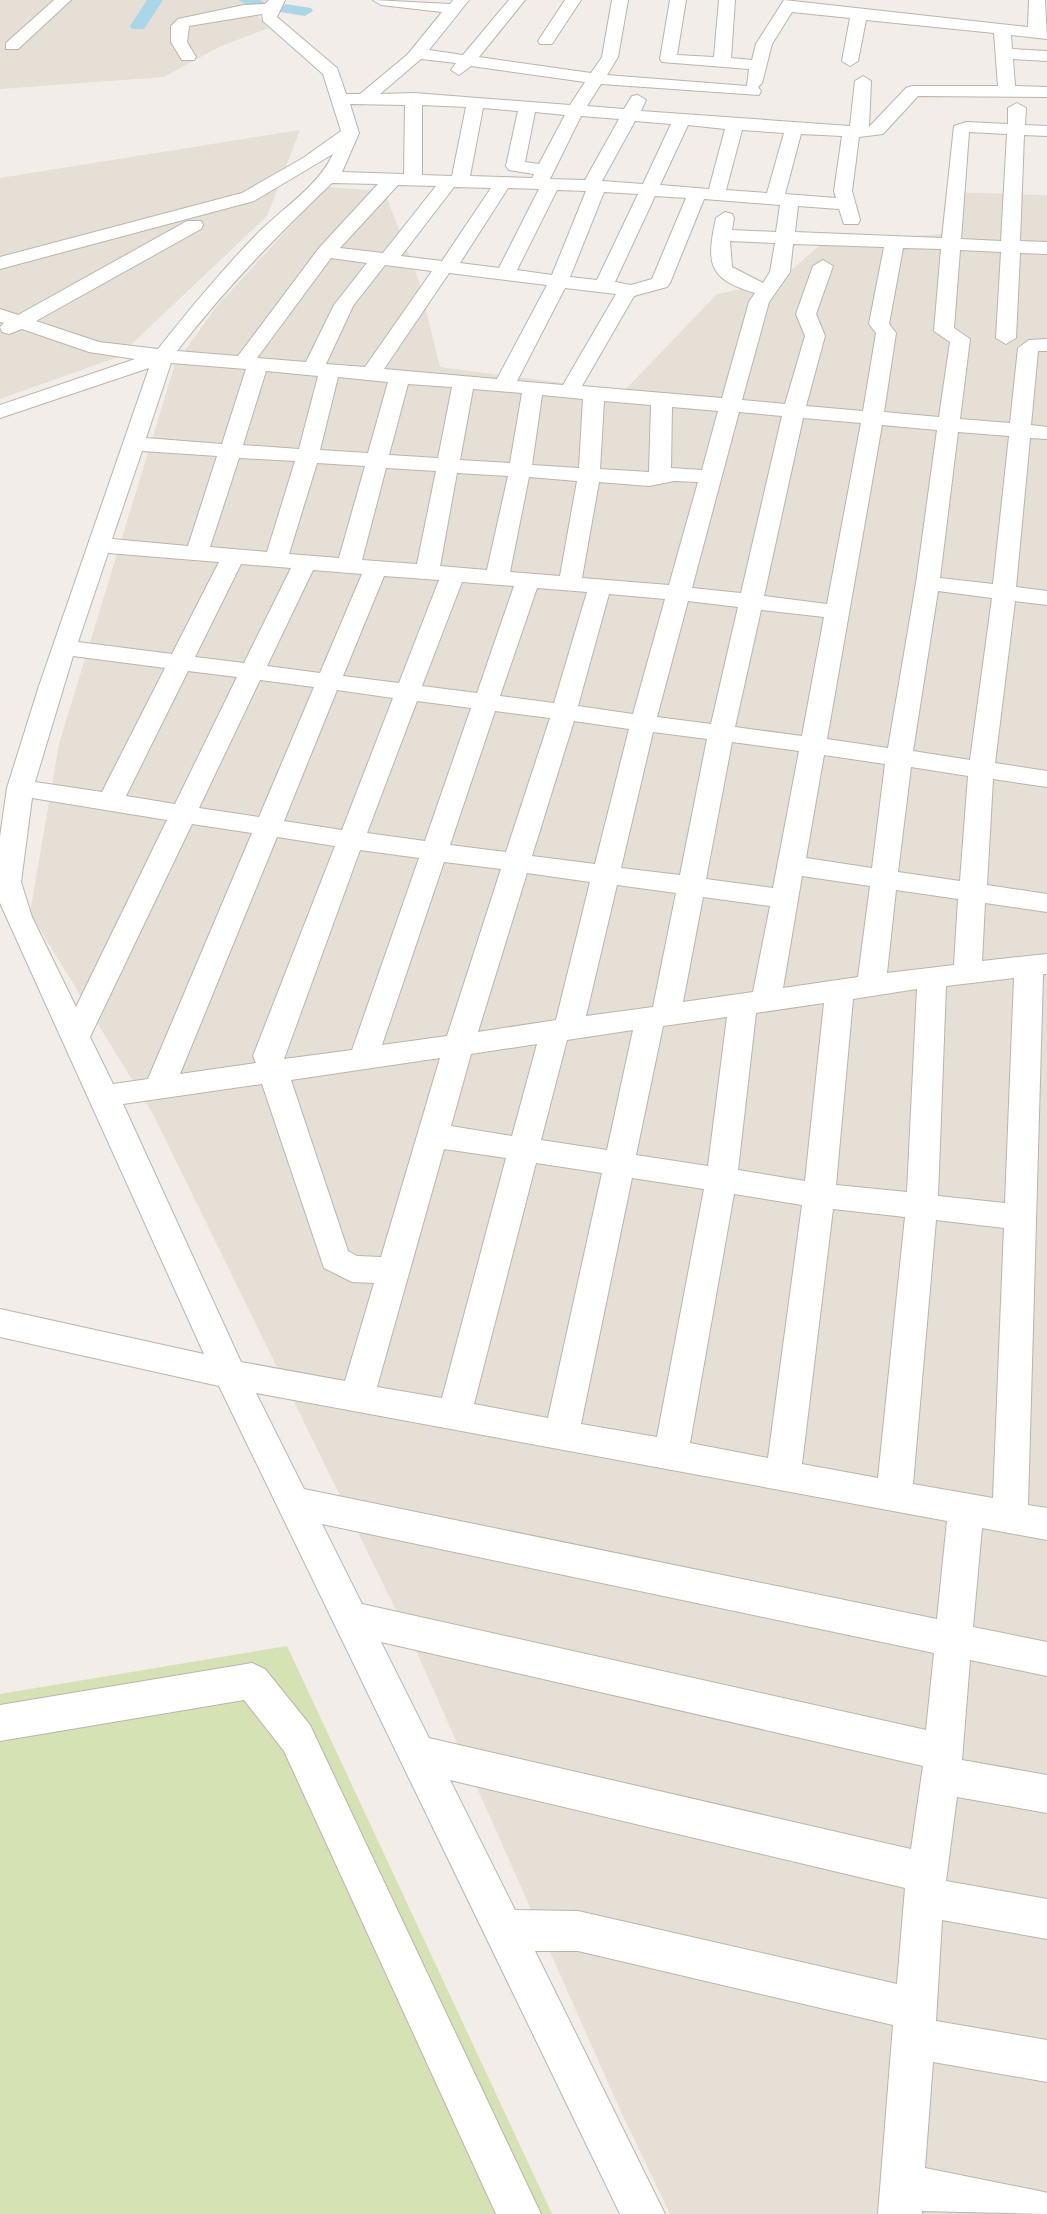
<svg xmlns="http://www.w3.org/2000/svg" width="1047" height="2214" viewBox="0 0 1047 2214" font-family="'Nunito Sans',sans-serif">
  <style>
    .residential { fill: #e5dfd6 }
    .green { fill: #d4e2b4 }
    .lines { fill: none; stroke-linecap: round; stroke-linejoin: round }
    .canal { fill: #aad7e8; fill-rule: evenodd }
    .minor-casing { stroke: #bcb4ab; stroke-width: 2 }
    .minor { fill: #fff; fill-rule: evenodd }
  </style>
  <rect width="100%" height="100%" fill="#f2ede8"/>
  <path class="residential" d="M0 0H270L257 15 268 28 219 47 164 77 0 89Z
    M300 130 267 216 118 357 0 399V178Z
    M326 187 384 191 419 281 440 367 624 391 717 294 779 281 822 243 941 234 946 192 1047 195V2214H670L622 2114 418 1655 153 1114 30 913 59 744 175 364 217 306Z"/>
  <path class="green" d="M287 1646 552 2214H0V1694Z"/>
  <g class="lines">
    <path class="canal" d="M147 0H163L144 29H132L130 26Z
      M238 0H260L269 6 261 11Z
      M286 4 311 8 313 11 305 16 280 12 278 9Z"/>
    <g class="minor-casing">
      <path id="minor" d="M54 0H71L18 49H6V43Z
        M269 0H285L277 17 337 68 346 94H360L408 54 442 12 381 5 373 0 450 4 453 0H469L429 50 463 55 509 0H525L479 57 591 73 602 57 612 0H628L618 57 607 75 747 86 749 69 662 62 660 59 670 0H686L677 55 714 57 719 0H735L731 58 752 60 756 44 784 0 1028 27 1029 0H1045L1047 39 1011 35 1012 49 1047 51V61L1013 59 1015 86 1047 87V97L918 96 883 134 859 137 852 191 860 220 858 224H844L839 209 798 206 795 232 942 238 954 126 966 122 1008 124V108L1017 103 1026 108 1025 125 1047 126V136L1024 135 1020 241 1047 242V254L1020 253 1016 338 1006 344 996 338 1001 252 960 250 954 328 970 339 960 419 1010 423 1018 348 1029 340 1047 339V351H1038L1031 425 1047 427V439L1030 438 1016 587 1047 591V605L1015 601 995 763 1047 771V787L993 779 987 885 1047 894V912L985 903 982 961 1047 954V974H1043L1028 1505 1047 1508V1540L982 1528 973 1627 1047 1642V1676L970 1660 962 1760 1047 1775V1813L957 1797 946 1881 1047 1899V1939L942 1920 936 2021 1047 2040V2082L933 2062 925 2168 1044 2192 1047 2193V2214L922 2211V2214H878L893 2025 578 1951H535L665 2214H620L219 1386 0 1337V1309L204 1354 0 903V837L7 788 39 686 149 368 0 418V405L135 359 89 352 22 329 9 334 2 332 0 327 4 323 0 322V309L18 315 187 221H201L203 225 201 229 36 321 99 342 158 349C189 310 221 271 256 235 281 209 318 187 333 154L254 201 0 269V257L242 193 303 158 341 131 323 74 263 21 262 14 189 26 187 42 196 57 194 60H182L171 42V26L178 19 244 5 265 4ZM792 12 850 18 842 61 850 66 858 61 866 20 994 33 998 86H912L906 88 869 127 871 81 863 76 855 81 850 126 641 111 646 100 638 95 632 96 624 109 587 106 601 84 759 95 761 91 758 87 762 83 772 44ZM421 59 456 63 451 70 459 75 471 66 585 82 570 105 414 93 380 94ZM350 104 405 105 404 174 342 172 359 133ZM422 105 466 107 452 176 422 175ZM483 108 518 111 506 166 509 170 534 174 532 178 470 176ZM535 112 565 115 539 164 525 162ZM581 116 619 119 585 180 550 179ZM635 121 671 124 643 184 602 181ZM688 125 725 129 709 189 660 185ZM742 130 784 133 767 193 726 190ZM969 132 1007 134 1001 241 961 239ZM801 134 842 136 834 191 836 198 785 194ZM332 183 378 184 319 248 238 356 177 351C224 290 276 236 332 183ZM398 185 436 186 383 253 340 248ZM454 187 491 188 442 261 401 256ZM508 188 539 189 499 268 460 263ZM557 190 586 191 552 275 517 270ZM604 192 638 194 597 280 570 277ZM655 196 686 198 652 279 631 285 615 282ZM704 199 780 205 776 232 732 230 734 218 732 214 725 212 716 218C706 264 708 279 755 293L749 302 722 398 582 386 634 296 667 287 670 283ZM730 241 775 243 770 272 763 283 732 267ZM793 244 884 247 869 324 876 333 863 411 806 406 825 336 816 314 833 266 823 260 813 266 796 314 805 336 785 404 742 400 769 302 790 272ZM903 248 941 249 934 331 950 342 939 417 884 412 896 333 889 324ZM331 258 367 263 334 305 306 362 257 358ZM385 265 432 271 365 367 326 364 353 306ZM449 273 547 285 497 379 384 369ZM565 288 616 294 563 385 517 381ZM171 363 246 369 222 444 146 438ZM266 371 318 376 299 449 243 445ZM338 377 388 382 368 453 320 450ZM408 384 452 387 438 458 389 455ZM473 389 522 393 510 463 460 460ZM542 395 583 399 579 468 532 465ZM604 401 651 405 649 472 600 469ZM672 407 718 411 702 470 671 468ZM739 412 782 416 741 593 692 588ZM803 418 861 423 827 604 764 596ZM882 425 937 430 916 583 888 748 827 739ZM958 432 1009 436 993 584 940 578ZM142 451 217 456 188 546 112 539ZM239 458 295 461 267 552 210 547ZM317 463 365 466 339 558 289 554ZM386 468 436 471 417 564 362 560ZM457 473 508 476 487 570 440 566ZM529 477 577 481 560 576 510 572ZM674 481 698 482 669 585 582 578 599 482 649 486ZM108 553 219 562 172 654 78 642ZM241 564 291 568 244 663 195 657ZM313 570 362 574 320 673 267 666ZM384 576 439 580 399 683 343 676ZM462 582 514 586 477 693 422 686ZM537 588 587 592 554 703 500 696ZM938 591 992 598 970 760 913 751ZM609 594 665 599 633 714 578 706ZM688 601 738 607 711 724 657 717ZM761 610 824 617 802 736 735 727ZM73 656 165 668 102 792 35 782ZM188 671 237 677 175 804 126 796ZM260 680 314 687 259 817 199 808ZM337 690 393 698 342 830 284 821ZM417 701 471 708 425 841 367 833ZM495 711 550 718 506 852 450 845ZM574 721 629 729 595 864 532 856ZM653 732 707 739 680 875 621 868ZM732 742 799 751 773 888 706 879ZM824 755 885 764 872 868 806 858ZM911 767 968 776 960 881 898 872ZM32 798 167 820 76 1007 32 917 21 882ZM192 824 252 833 148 1079 113 1084 90 1037ZM277 837 335 846 253 1056 256 1063 180 1074ZM360 850 419 858 352 1050 284 1059ZM444 862 501 869 447 1036 382 1045ZM527 873 590 882 556 1020 478 1032ZM802 876 870 886 858 977 783 988ZM617 885 676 893 653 1007 586 1016ZM896 890 958 899 954 965 887 973ZM703 897 770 906 753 992 683 1002ZM1014 978 1005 1203 938 1196 946 986ZM917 989 907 1192 836 1185 853 999ZM824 1003 805 1181 738 1170 756 1013ZM727 1017 708 1166 636 1155 663 1026ZM633 1030 607 1150 541 1140 567 1040ZM537 1044 512 1136 451 1126 471 1054ZM440 1058 381 1257 357 1256 348 1251 291 1080ZM262 1084 324 1268 352 1282 374 1283 345 1381 241 1362 123 1104ZM444 1149 506 1158 442 1398 377 1387ZM536 1163 602 1173 548 1418 474 1404ZM632 1178 704 1189 657 1437 581 1424ZM734 1194 802 1205 768 1458 690 1443ZM833 1209 905 1217 878 1478 802 1464ZM936 1220 1004 1228 993 1498 913 1484ZM256 1393 947 1521 937 1619 304 1489ZM322 1524 934 1653 926 1730 362 1604ZM381 1642 923 1766 911 1849 429 1738ZM450 1780 905 1888 897 1984 578 1911 515 1910Z
        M565 0H581L552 44H540L538 41Z
        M252 1663 265 1669 310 1725 541 2214H496L284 1751 244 1700 0 1741V1705Z"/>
    </g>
    <use href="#minor" class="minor"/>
  </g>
</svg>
